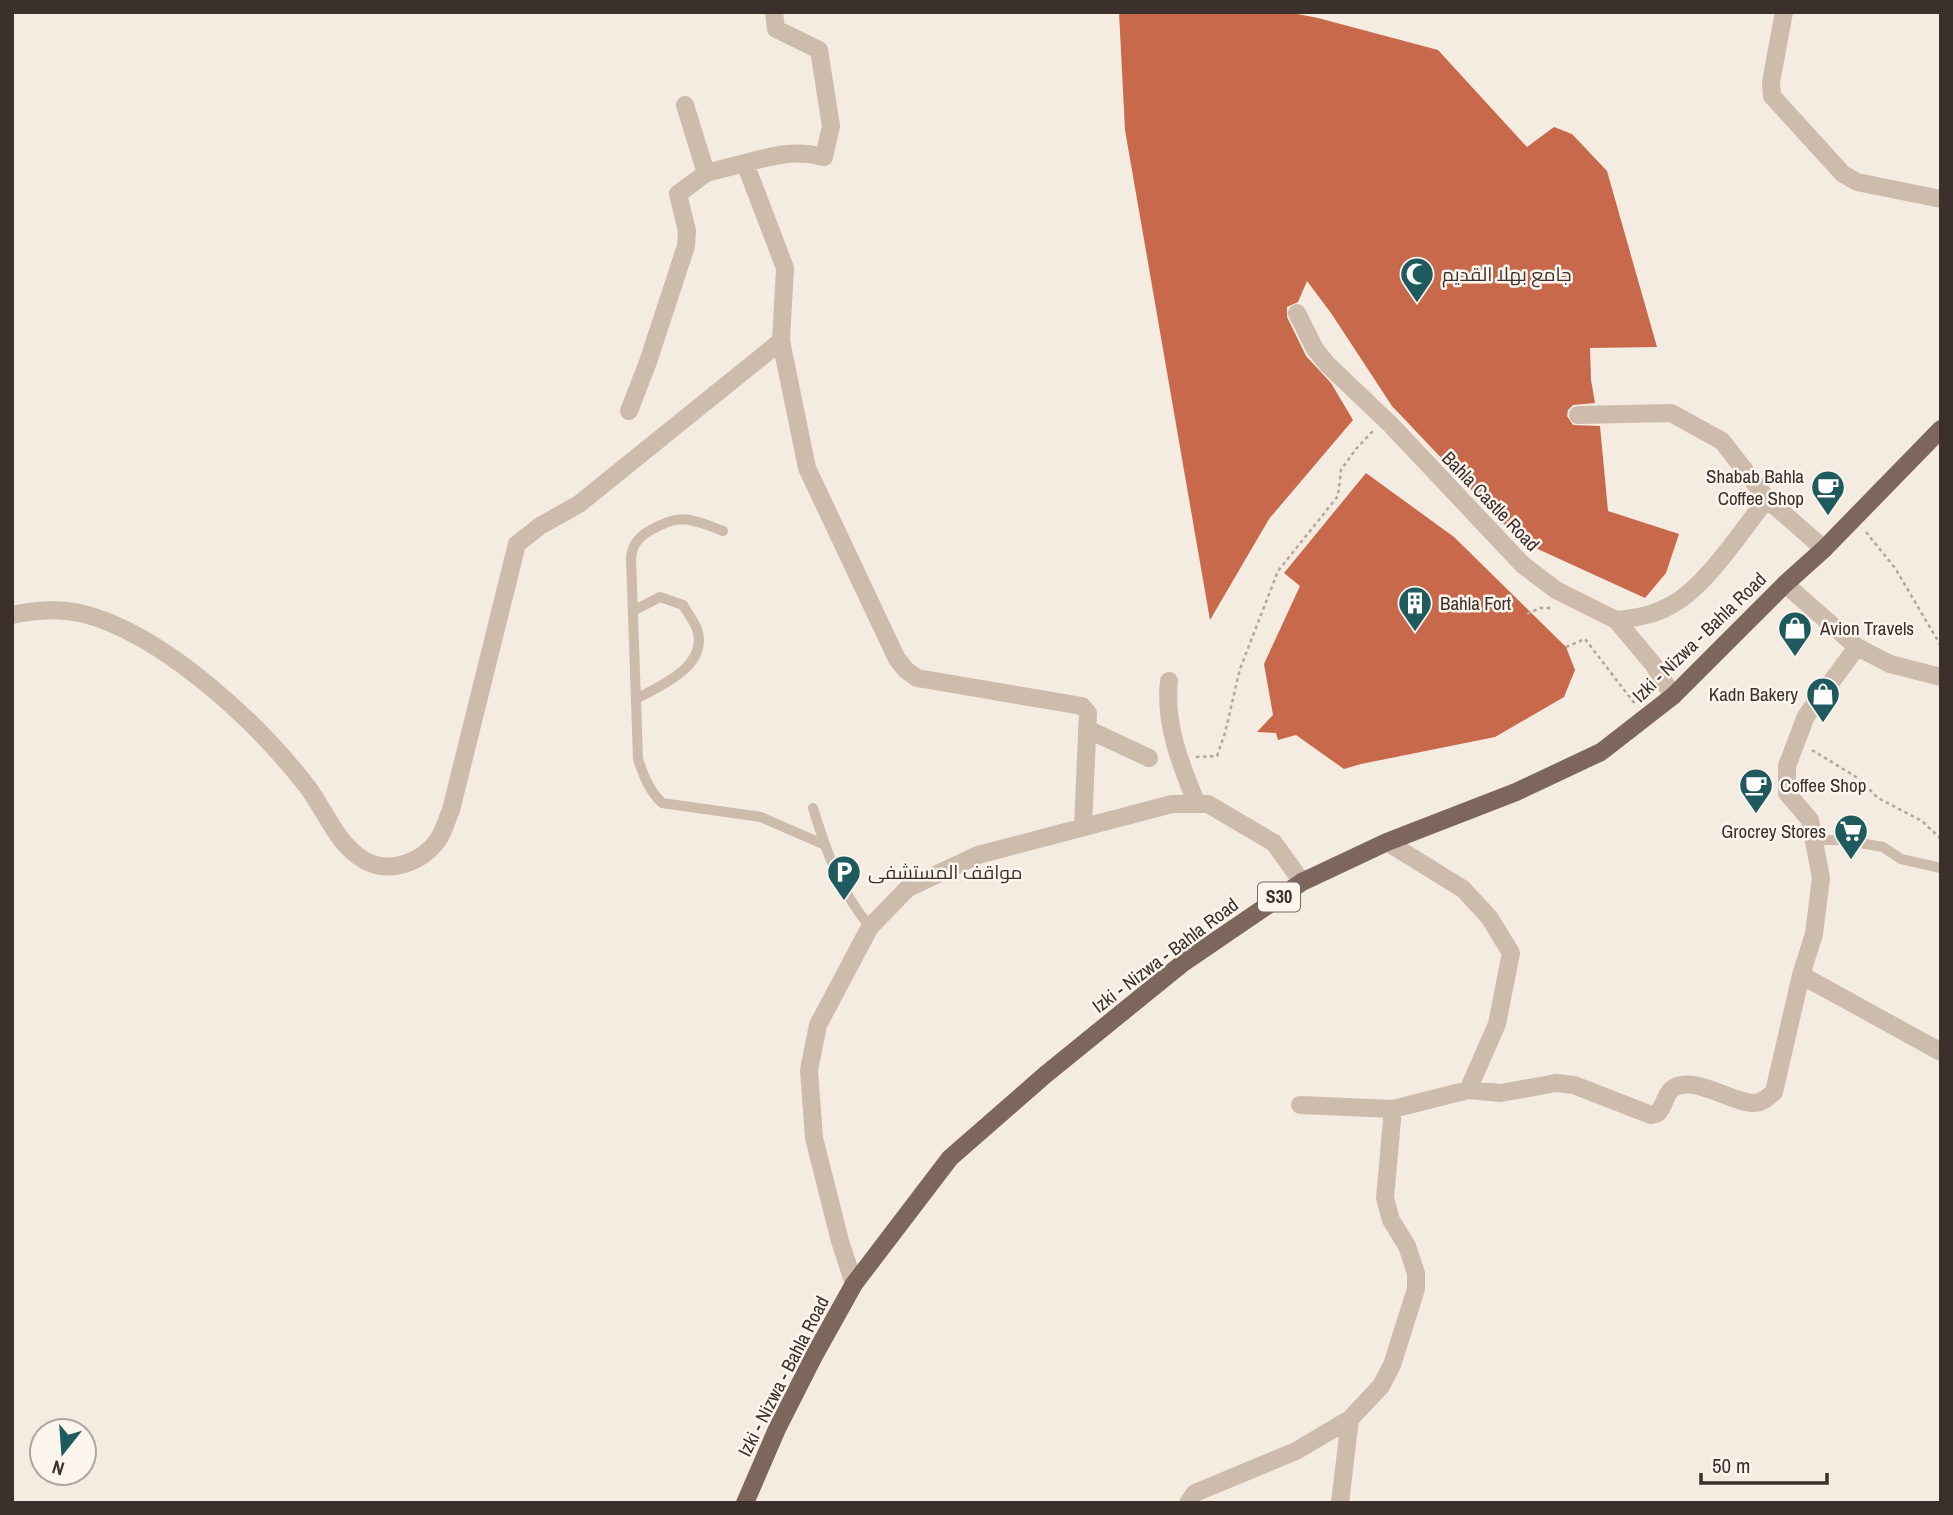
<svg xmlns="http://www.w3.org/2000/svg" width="1953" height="1515" viewBox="0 0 1953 1515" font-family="'Archivo Narrow',Cairo,sans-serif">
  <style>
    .building { fill: #c8694b }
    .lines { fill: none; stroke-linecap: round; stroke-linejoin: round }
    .path { stroke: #b9a596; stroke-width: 2.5; stroke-dasharray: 3.5 3.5; stroke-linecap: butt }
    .service { stroke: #cdbbac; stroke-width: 10 }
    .minor { stroke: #cdbbac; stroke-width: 18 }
    .primary { stroke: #7d675c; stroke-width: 18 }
    .labels { text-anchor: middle; stroke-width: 5; stroke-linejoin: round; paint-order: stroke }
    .shield { fill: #fbf5ee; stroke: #756b66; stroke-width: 2 }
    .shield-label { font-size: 18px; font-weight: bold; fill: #3b302b }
    .poi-label { font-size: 19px; fill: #3b302b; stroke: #fbf5ee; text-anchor: start }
    .street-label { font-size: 19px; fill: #3b302b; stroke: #fbf5ee }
  </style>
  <rect width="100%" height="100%" fill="#f4ebe1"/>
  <path class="building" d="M1119 12H1287L1318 18 1438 50 1527 147 1554 127 1572 134 1607 171 1657 347 1590 348 1591 380 1595 403 1573 405 1568 410 1567 416 1573 425 1600 426 1608 511 1679 534 1666 573 1645 598 1520 541 1392 406 1331 313 1307 281 1298 302 1287 307V317L1306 356 1331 383 1353 420 1269 519 1210 620 1125 130Z
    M1366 473 1454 537 1566 647 1575 670 1564 697 1495 737 1361 764 1344 769 1296 735 1278 740 1276 733 1257 732 1273 715 1264 664 1300 586 1284 573Z"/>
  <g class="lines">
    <path class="path" d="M1866 532 1895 568 1941 646
      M1527 614 1540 608H1551
      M1566 647 1585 639 1635 704
      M1812 750 1858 778 1878 798 1922 821 1941 839
      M1196 757 1217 756 1225 733 1240 669 1278 571 1338 496 1341 470 1356 449 1373 431"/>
    <path class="service" d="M723 531C691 519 681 512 649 531 638 538 633 544 631 557L638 759C644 777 649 790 662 803L761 817 825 845
      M633 611 660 597 683 605C687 612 694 621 697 629 709 666 662 685 636 699
      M813 808C828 856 838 887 870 927
      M1814 840H1843L1883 847 1901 859 1941 868"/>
    <path class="minor" d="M1784 12 1771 82 1772 96 1843 174 1857 182 1941 199
      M685 105 706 173 745 163 785 268 781 341 807 468 897 659 906 670 917 678 1082 706 1088 713 1083 827
      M745 163C773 156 795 149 824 157L831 126 819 50 776 29 774 12
      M1297 313 1315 349 1327 364 1391 425 1523 565 1556 590 1616 620 1653 664 1673 696
      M629 411 648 362 686 246 687 231 678 194 706 173
      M1578 415 1671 413 1722 441 1767 499 1824 549
      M1785 584 1857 647 1890 664 1941 677
      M12 615C35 610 57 608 80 613 161 632 256 721 306 785 325 809 336 844 364 860 390 875 422 862 438 840 444 831 447 819 451 810L517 544 540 526 579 504 781 341
      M1616 620C1636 618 1655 615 1673 604 1708 584 1741 531 1767 499
      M1169 681C1164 723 1181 766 1197 804
      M1087 729 1149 758
      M1801 975 1941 1052
      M1468 1090 1501 1093 1556 1083 1574 1085 1651 1115 1658 1113C1664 1106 1665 1096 1671 1090 1690 1072 1733 1104 1755 1103 1764 1102 1768 1097 1774 1092L1801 975 1814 934 1821 878 1810 820 1787 793V766L1806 716 1857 647
      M1300 1105 1393 1109
      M854 1284 840 1241 814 1138 809 1070 818 1025 870 927 908 888 978 855 1172 804H1208L1274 843 1302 882
      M1188 1503 1195 1493 1296 1451 1350 1419
      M1340 1503 1350 1419 1381 1386 1392 1365 1416 1289V1273L1407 1246 1391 1220 1385 1198 1393 1109 1468 1090 1497 1024 1511 953 1489 917 1463 889 1387 842"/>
    <path class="primary" d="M745 1503 777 1429 815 1354 854 1284 950 1158 1045 1075 1183 963 1302 882 1387 842 1516 792 1601 752 1673 696 1785 584 1824 549 1941 429"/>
  </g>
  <defs>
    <g id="mosque-pin" transform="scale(1.75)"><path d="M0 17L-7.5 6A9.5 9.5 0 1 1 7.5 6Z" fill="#1f5a5e" stroke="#fbf5ee"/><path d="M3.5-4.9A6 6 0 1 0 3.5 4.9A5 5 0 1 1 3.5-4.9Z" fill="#fff"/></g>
    <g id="cafe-pin" transform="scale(1.75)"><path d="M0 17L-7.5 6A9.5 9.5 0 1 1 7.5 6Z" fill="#1f5a5e" stroke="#fbf5ee"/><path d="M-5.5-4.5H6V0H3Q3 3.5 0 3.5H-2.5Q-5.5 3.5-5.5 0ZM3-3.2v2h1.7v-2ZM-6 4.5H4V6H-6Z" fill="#fff"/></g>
    <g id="building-pin" transform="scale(1.75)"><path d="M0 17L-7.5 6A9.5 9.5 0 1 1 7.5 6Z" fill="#1f5a5e" stroke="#fbf5ee"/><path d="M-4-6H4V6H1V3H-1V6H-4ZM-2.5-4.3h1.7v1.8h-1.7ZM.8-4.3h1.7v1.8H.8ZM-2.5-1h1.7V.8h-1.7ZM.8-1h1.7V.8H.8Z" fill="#fff"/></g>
    <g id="shop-pin" transform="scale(1.75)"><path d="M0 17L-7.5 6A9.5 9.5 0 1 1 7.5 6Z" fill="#1f5a5e" stroke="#fbf5ee"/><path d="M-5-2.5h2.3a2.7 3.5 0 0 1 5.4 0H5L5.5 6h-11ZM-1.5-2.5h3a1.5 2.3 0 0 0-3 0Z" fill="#fff"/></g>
    <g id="supermarket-pin" transform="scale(1.75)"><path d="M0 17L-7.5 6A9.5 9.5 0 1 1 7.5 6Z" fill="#1f5a5e" stroke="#fbf5ee"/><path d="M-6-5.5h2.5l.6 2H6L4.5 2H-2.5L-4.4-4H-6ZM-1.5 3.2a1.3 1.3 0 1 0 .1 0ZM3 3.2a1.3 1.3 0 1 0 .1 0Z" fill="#fff"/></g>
    <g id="parking-pin" transform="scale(1.75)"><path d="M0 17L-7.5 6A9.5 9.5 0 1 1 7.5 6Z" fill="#1f5a5e" stroke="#fbf5ee"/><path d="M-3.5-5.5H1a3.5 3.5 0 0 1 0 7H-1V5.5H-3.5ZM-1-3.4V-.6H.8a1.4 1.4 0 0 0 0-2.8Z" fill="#fff"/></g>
  </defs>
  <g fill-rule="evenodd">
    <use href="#mosque-pin" x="1417" y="274"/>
    <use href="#cafe-pin" x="1828" y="487"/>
    <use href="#building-pin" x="1415" y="603"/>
    <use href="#shop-pin" x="1795" y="628"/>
    <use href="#shop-pin" x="1823" y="694"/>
    <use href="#cafe-pin" x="1756" y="785"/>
    <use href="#supermarket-pin" x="1851" y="831"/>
    <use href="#parking-pin" x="844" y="872"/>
  </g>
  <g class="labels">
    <rect class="shield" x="1258" y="882.5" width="42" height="29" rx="5"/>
    <g class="shield-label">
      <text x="1279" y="903">S30</text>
    </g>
    <g class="poi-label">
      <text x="1442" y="281">جامع بهلا القديم</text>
      <text x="1804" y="483" text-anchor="end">Shabab Bahla<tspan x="1804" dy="22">Coffee Shop</tspan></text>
      <text x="1440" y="610">Bahla Fort</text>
      <text x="1820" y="635">Avion Travels</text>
      <text x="1798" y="701" text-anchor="end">Kadn Bakery</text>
      <text x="1780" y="792">Coffee Shop</text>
      <text x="1826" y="838" text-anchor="end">Grocrey Stores</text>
      <text x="868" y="879">مواقف المستشفى</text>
    </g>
    <g class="street-label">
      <text transform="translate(1491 501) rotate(46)" y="7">Bahla Castle Road</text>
      <text transform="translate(1699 637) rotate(-44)" y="7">Izki - Nizwa - Bahla Road</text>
      <text transform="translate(1165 955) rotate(-37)" y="7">Izki - Nizwa - Bahla Road</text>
      <text transform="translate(783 1376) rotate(-63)" y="7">Izki - Nizwa - Bahla Road</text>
    </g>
  </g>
  <rect width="1953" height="1515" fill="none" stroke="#3b302b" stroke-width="28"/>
  <g transform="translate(63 1452) rotate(197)"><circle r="33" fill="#fbf5ee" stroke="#aea6a0" stroke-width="2"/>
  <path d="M0-5L12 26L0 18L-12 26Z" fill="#1f5a5e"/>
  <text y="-10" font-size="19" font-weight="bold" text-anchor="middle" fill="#3b302b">N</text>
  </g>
  <path d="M1701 1473v10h126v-10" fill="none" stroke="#3b302b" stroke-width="3.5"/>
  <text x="1712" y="1473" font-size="21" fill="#3b302b" stroke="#fbf5ee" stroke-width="5" paint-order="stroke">50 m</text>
</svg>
